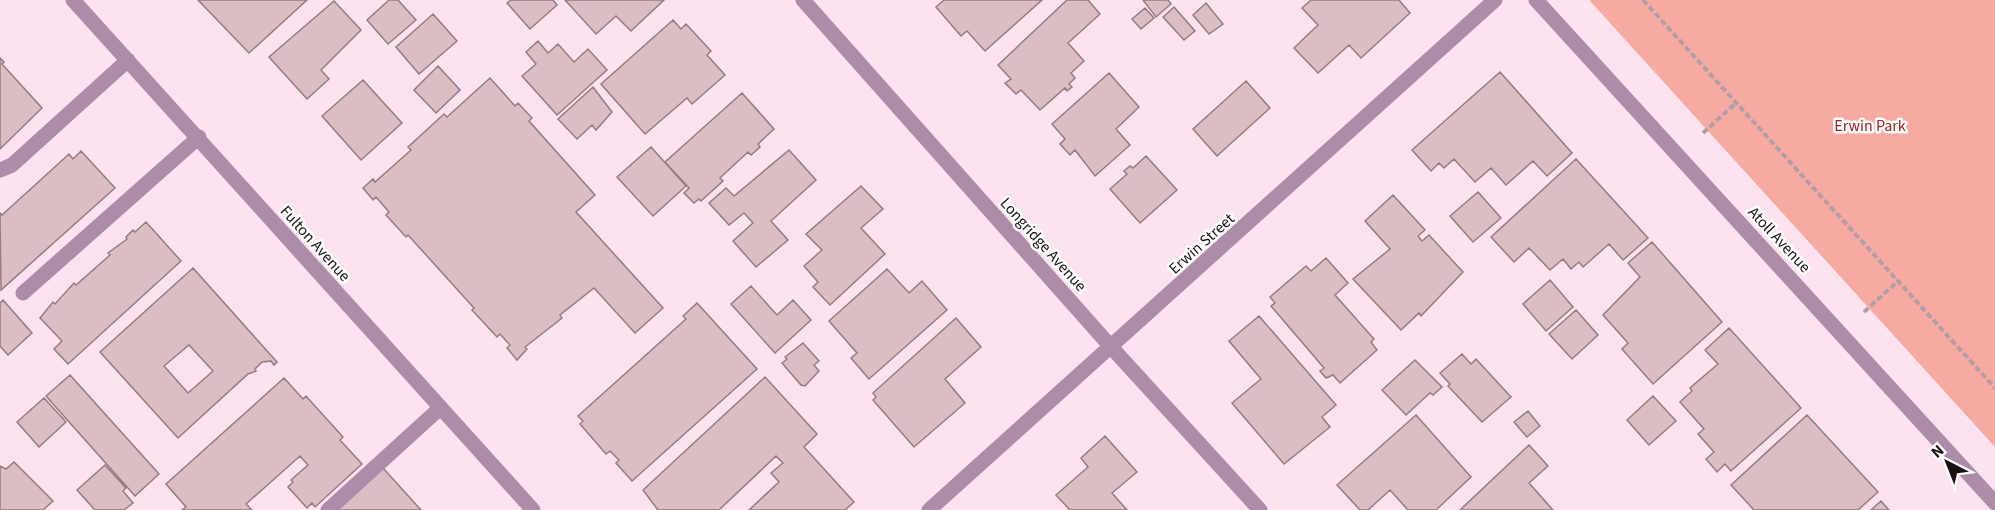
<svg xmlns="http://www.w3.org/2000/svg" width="1995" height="510" viewBox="0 0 1995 510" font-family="'Source Sans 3',sans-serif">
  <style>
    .green { fill: #f7aaa2 }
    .building { fill: #dbbec3; stroke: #957c80; stroke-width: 1.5; fill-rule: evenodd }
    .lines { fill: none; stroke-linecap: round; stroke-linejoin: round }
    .path { stroke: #b39ea8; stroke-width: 4; stroke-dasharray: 6 3; stroke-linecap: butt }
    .minor { stroke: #ad8caa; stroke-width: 15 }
    .labels { text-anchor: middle; stroke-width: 5; stroke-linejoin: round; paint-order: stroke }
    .park-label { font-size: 16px; fill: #9c2022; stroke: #fff }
    .street-label { font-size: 16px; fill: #1a1115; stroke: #fff }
  </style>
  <rect width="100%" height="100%" fill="#fde3ef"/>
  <path class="green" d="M1590 0H1995V447L1591 2Z"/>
  <path class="building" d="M198 0H307L249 53Z
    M389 0H398L416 20 388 44 367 20Z
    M511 0H553L557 5 530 29 507 3Z
    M565 0H664L631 31 616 16 596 34Z
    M944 0H1042L985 51 967 31 961 36 936 7Z
    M1067 0H1088L1100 14 1068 43 1084 61 1071 73 1075 78 1069 84 1072 87 1067 91 1065 88 1040 110 1021 90 1016 94 1005 83 1011 79 998 65Z
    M1143 0H1168L1171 4 1156 17Z
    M1311 0H1399L1410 13 1361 58 1349 45 1318 73 1294 48 1318 25 1302 8Z
    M334 1 361 30 321 70 329 79 307 99 269 57Z
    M1206 3 1223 24 1209 34 1193 15Z
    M1174 7 1195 31 1184 40 1163 17Z
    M1145 8 1154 18 1141 29 1132 19Z
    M433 14 457 41 419 74 396 47Z
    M673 20 681 29 686 24 711 51 707 55 725 75 692 104 687 98 645 134 601 84Z
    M538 41 548 53 558 44 574 62 588 49 607 70 557 115 522 76 536 64 526 52Z
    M0 58 4 62 2 64 42 108 0 149Z
    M438 66 460 90 436 113 414 90Z
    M1500 72 1572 153 1547 176 1533 161 1506 185 1491 168 1475 182 1454 159 1444 168 1439 163 1431 171 1412 150Z
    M1109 73 1139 107 1116 129 1130 145 1095 176 1075 150 1070 155 1060 144 1065 139 1052 124Z
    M490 78 515 106 518 103 532 118 529 121 595 195 576 212 663 308 635 333 594 288 560 315 562 318 525 347 527 349 517 360 507 348 510 345 500 334 497 337 472 310 474 308 408 235 406 237 386 215 389 212 376 197 373 200 363 188 373 179 375 182 411 150 408 147 444 114 447 117Z
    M363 80 402 123 361 160 322 116Z
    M1246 81 1270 108 1217 156 1193 129Z
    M593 87 612 112 596 130 592 125 577 139 558 119Z
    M742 93 774 129 758 144 760 147 751 155 748 152 720 178 723 181 701 201 699 199 694 203 684 193 689 188 665 162Z
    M651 147 686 186 653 216 617 177Z
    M789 150 816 180 771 221 788 240 756 267 733 241 753 223 744 213 729 225 709 203 726 188 734 196Z
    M81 151 115 188 1 290 0 213 2 215 69 154 73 159Z
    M1146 156 1177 190 1140 223 1110 189 1127 174 1124 171 1130 166 1133 168Z
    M1576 159 1648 238 1623 260 1609 244 1583 267 1579 262 1571 269 1563 259 1550 270 1529 248 1514 262 1491 237Z
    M861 186 883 209 861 228 885 254 830 305 813 287 818 282 804 266 822 250 806 234Z
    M1478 192 1501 218 1473 242 1450 216Z
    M1393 195 1425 230 1418 236 1422 241 1429 235 1463 272 1421 316 1419 313 1401 330 1353 279 1390 249 1365 221Z
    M146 222 181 261 68 364 54 349 62 341 40 318 53 302 55 304 74 283 76 285 110 255 108 253 127 239 126 237 133 230 135 232Z
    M1652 242 1722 322 1653 384 1622 349 1628 343 1603 315 1640 277 1628 263Z
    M1326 258 1348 283 1335 295 1374 339 1371 342 1377 350 1340 383 1333 375 1326 378 1320 371 1324 368 1271 306 1275 303 1270 297 1306 266 1311 271Z
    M193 268 277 362 274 365 271 361 262 362 255 369 256 371 248 374 178 438 100 352ZM189 345 213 371 188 393 164 366Z
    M887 269 909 293 922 281 947 310 869 379 851 358 857 353 829 321Z
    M1550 280 1573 307 1546 331 1523 304Z
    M751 286 777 315 793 300 811 320 775 353 731 304Z
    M3 300 32 333 8 355 0 346V303Z
    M697 303 757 369 632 481 616 463 619 460 610 451 606 454 580 424 583 421 578 416 686 319 683 316Z
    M1576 310 1598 335 1572 359 1549 334Z
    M1259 316 1336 405 1322 417 1330 427 1284 464 1232 403 1261 379 1229 341Z
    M956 318 981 347 945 379 965 403 914 447 873 400 876 397 873 393Z
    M1729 328 1801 408 1731 471 1725 464 1717 472 1706 459 1714 452 1698 434 1704 429 1680 402 1692 391 1690 388 1718 364 1705 350Z
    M803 343 819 361 814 365 819 371 805 386 801 385 782 363 787 359 785 357Z
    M1462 354 1471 364 1476 359 1511 397 1482 422 1448 386 1450 384 1440 373Z
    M1415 360 1442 387 1433 395 1430 393 1406 415 1382 390Z
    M70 375 159 474 135 496 46 396Z
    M765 377 817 434 804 447 854 502 845 510H749L779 482 771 473 783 463 776 456 719 510H658L643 490Z
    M284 378 303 399 306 396 343 437 340 440 362 464 315 507 312 503 307 508 288 487 293 482 291 480 308 465 300 456 246 504 252 510H182L186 507 166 484Z
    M1653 396 1676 421 1649 445 1627 420Z
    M44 398 66 422 39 447 17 422Z
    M1528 411 1540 426 1527 437 1514 422Z
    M1416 415 1471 477 1436 510H1408L1390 490 1368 510H1360L1337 485Z
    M1807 415 1878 492 1858 510H1754L1731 485Z
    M1105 436 1137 472 1112 493 1127 510H1070L1056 495 1088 467 1081 458Z
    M1529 445 1548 466 1529 483 1553 510H1460Z
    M14 462 53 501 43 510H0V466L6 469Z
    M105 465 126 488 123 491 133 503 124 510H95L77 490Z
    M383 468 421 510H335Z
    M1881 501 1889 510H1871Z"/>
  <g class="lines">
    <path class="path" d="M1643 0 1995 388
      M1703 133 1736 103
      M1864 312 1898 281"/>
    <path class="minor" d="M73 0 533 510
      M803 0 1112 348 1260 510
      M1536 0 1995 503
      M0 170 12 165 128 60
      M23 293 199 137
      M328 510 439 409
      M929 510 1495 0"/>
  </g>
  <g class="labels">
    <g class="park-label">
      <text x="1870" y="131">Erwin Park</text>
    </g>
    <g class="street-label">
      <text transform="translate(1780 239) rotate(47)" y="6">Atoll Avenue</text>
      <text transform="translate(316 243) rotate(48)" y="6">Fulton Avenue</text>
      <text transform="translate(1201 243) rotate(-42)" y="6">Erwin Street</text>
      <text transform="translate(1044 244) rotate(48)" y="6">Longridge Avenue</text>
    </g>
  </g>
  <g transform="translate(1947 462) rotate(318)" stroke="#ffffff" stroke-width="4.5" paint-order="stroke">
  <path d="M0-4.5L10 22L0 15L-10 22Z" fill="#1a1115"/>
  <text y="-9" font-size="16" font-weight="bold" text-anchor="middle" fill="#1a1115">N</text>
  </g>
</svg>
